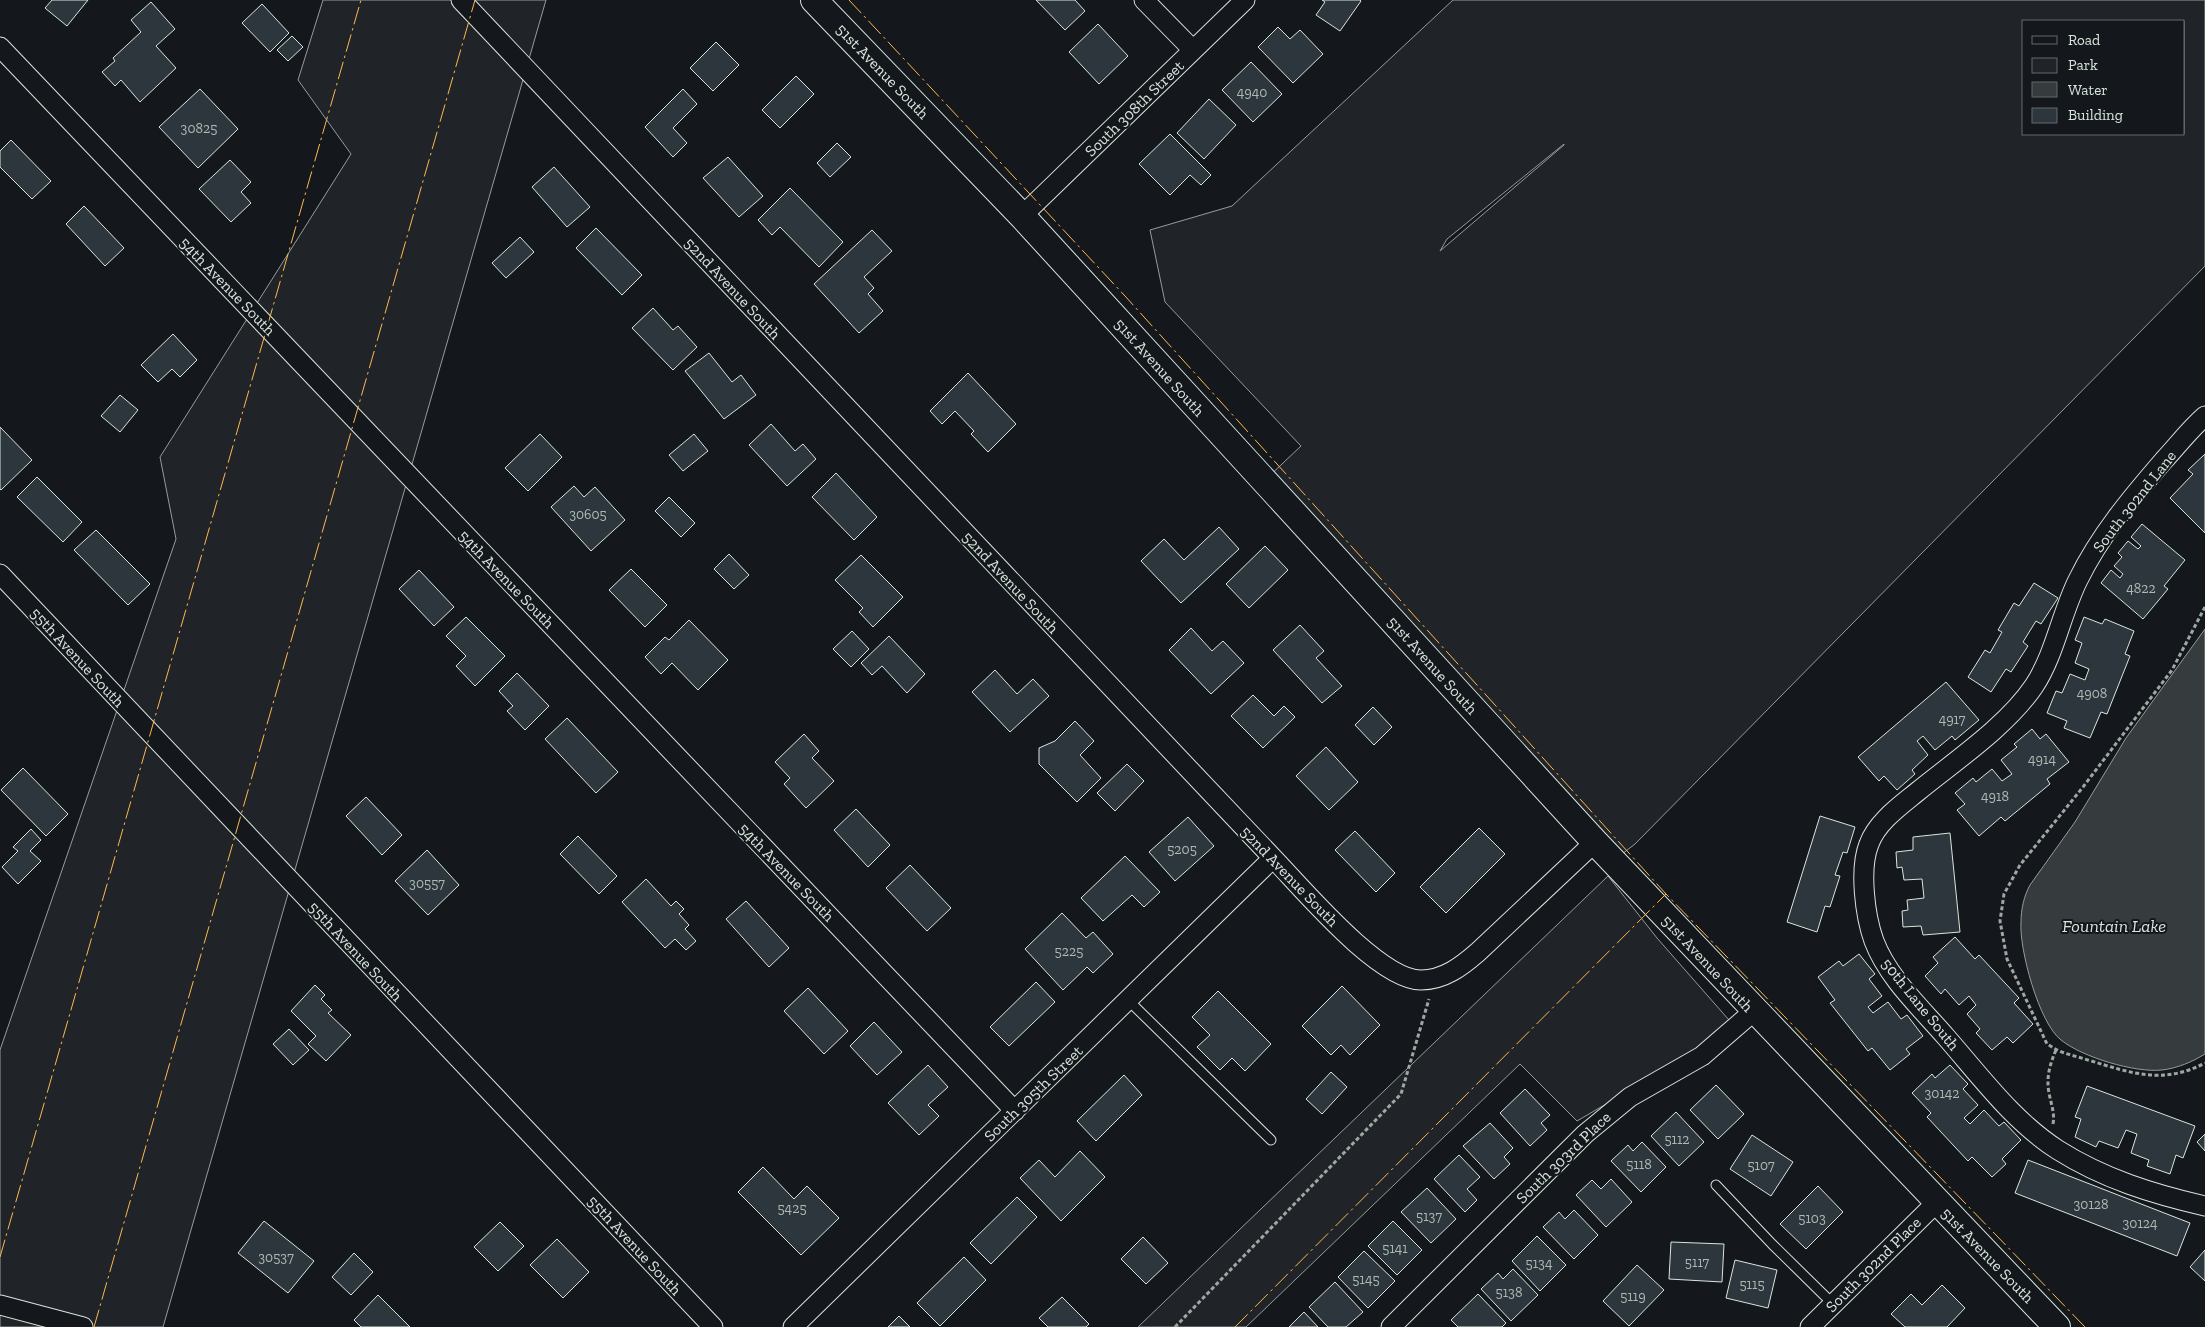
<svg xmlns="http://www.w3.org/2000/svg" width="2205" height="1327" viewBox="0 0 2205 1327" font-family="'Zilla Slab',serif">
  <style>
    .green { fill: #202428; stroke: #939e99; fill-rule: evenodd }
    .water { fill: #363b3e; stroke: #939e99 }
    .building { fill: #2c363c; stroke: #d8e6dc }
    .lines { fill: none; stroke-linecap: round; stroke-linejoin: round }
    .service-casing { stroke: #d8e6dc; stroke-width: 11 }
    .minor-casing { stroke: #d8e6dc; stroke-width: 21 }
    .secondary-casing { stroke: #d8e6dc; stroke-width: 28 }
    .path { stroke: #9da8a2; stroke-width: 3; stroke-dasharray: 4 2.5; stroke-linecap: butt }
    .service { stroke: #14181c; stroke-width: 9 }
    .minor { stroke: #14181c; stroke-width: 19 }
    .secondary { stroke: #14181c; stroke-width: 26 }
    .power { stroke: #ffb74d; stroke-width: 1; stroke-dasharray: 18 4 2.5 4; stroke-linecap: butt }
    .labels { text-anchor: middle; stroke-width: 4; stroke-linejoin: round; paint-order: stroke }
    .number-label { font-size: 14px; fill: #adbab4 }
    .street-label { font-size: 16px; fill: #d8e6dc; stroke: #14181c }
    .water-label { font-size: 18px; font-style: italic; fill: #d8e6dc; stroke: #14181c }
  </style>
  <rect width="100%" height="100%" fill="#14181c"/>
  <path class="green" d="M323 0H546L163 1327H0V1050L176 539 160 457 351 154 298 80Z
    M1453 0H2205V266L1635 844 1613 861 1264 481 1301 446 1165 302 1150 230 1232 206ZM2024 21H2184V134H2024ZM1564 144V145L1440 251 1447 239Z
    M1608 876 1657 938 1736 1028 1577 1121 1520 1064 1246 1327H1138Z"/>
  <path class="water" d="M2205 629V1054C2192 1062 2178 1068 2162 1070 2135 1073 2082 1057 2061 1040 2039 1023 2019 949 2021 922 2021 909 2024 896 2030 885L2075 822 2126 738Z"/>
  <path class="building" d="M52 0H88L67 26 45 8Z
    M1036 0H1075L1085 11 1065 30Z
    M1322 0H1360L1361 1 1340 31 1316 15 1325 2Z
    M151 2 175 29 156 46 176 68 140 102 121 80 115 86 102 72 115 61 113 58 141 32 131 20Z
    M262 4 289 33 270 52 242 23Z
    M1098 24 1128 56 1099 84 1069 52Z
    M1278 27 1290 39 1300 30 1323 54 1293 83 1258 47Z
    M292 36 303 47 288 61 277 50Z
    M716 42 739 65 713 91 690 68Z
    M1251 62 1282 94 1253 122 1222 90Z
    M796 76 814 94 780 128 762 110Z
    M200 89 238 129 198 168 159 127Z
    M683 89 697 104 673 128 687 143 673 157 645 127Z
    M1209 99 1236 125 1204 159 1177 133Z
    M1170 134 1211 175 1201 185 1190 175 1170 195 1139 164Z
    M11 140 51 181 32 199 0 167V151Z
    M837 143 851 157 830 177 817 163Z
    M728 157 763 196 739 217 703 178Z
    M230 160 251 182 241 192 251 203 231 222 199 189Z
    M554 167 590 207 567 227 532 187Z
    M790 188 843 242 819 267 780 227 772 235 758 220Z
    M84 206 124 248 105 266 66 224Z
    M596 228 642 275 622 295 576 248Z
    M872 230 892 251 864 277 874 288 868 294 883 311 859 333 814 284Z
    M520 237 534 252 506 278 492 263Z
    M653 308 673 330 678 326 697 347 673 370 632 328Z
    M173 334 197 360 180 377 172 369 158 382 141 365Z
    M709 353 732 382 741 375 756 395 724 419 685 371Z
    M968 373 1016 424 988 452 971 434 974 431 955 411 942 424 930 411Z
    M120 395 138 410 120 432 101 416Z
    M771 424 795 451 803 444 816 459 787 486 749 445Z
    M0 427 32 460 1 490 0 489Z
    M540 434 562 457 528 491 505 468Z
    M694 434 708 451 683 471 669 455Z
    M2205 454V533L2170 498 2193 474 2188 470Z
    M836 473 877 517 854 540 812 497Z
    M37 477 82 522 63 542 17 497Z
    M574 486 584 497 595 487 625 520 591 551 551 507Z
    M669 497 695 523 681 537 655 511Z
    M2142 524 2185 560 2164 586 2168 589 2143 619 2101 583 2111 570 2120 578 2123 574 2114 566 2122 557 2118 553 2128 541 2138 549 2141 546 2131 537Z
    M1219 527 1239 549 1181 603 1141 561 1164 539 1184 560Z
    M96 530 150 584 128 605 74 550Z
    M1265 546 1288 570 1249 608 1226 584Z
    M729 554 749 575 734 589 714 569Z
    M861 555 903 597 873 627 859 612 863 608 835 580Z
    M631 569 667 605 645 627 609 590Z
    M419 570 454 607 434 626 399 589Z
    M2034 583 2058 598 2041 624 2036 621 2023 642 2028 646 2011 672 2006 669 1991 692 1968 677 1985 650 1990 653 2002 632 1998 630 2014 603 2019 606Z
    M466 617 505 656 475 686 456 666 466 656 446 636Z
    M2084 617 2102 624 2105 619 2134 631 2125 654 2130 656 2107 714 2101 712 2090 738 2064 728 2067 721 2047 713 2056 691 2062 693 2070 674 2085 680 2089 669 2075 663 2082 643 2075 640Z
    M689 620 728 660 698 690 672 663 661 674 645 657 665 637 669 640Z
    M1300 625 1324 651 1316 658 1342 686 1322 703 1273 650Z
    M1191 628 1212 651 1223 641 1244 663 1211 694 1169 650Z
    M852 631 869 649 851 667 833 649Z
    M889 636 925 674 907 693 882 666 872 675 861 663Z
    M995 670 1017 694 1033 679 1049 696 1010 732 972 692Z
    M517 673 549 706 525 730 507 711 513 706 499 691Z
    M1946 682 1979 720 1955 740 1952 736 1935 750 1923 736 1917 741 1928 755 1912 770 1915 774 1897 790 1884 776 1879 781 1858 757Z
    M1253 695 1274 716 1284 706 1295 717 1263 748 1231 716Z
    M1373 707 1392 727 1374 745 1355 725Z
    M567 718 618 772 596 793 545 739Z
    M1075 721 1094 741 1080 755 1101 778 1077 802 1039 764V748L1055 741Z
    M2032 729 2040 739 2046 734 2069 762 2047 779 2050 784 2005 821 2001 817 1979 836 1957 810 1965 804 1955 793 1973 778 1976 782 1992 769 2002 781 2012 774 2001 760 2017 747 2014 744Z
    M804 734 819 751 812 758 834 781 806 808 784 784 790 778 775 762Z
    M1326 747 1358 782 1329 810 1296 776Z
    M1127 764 1144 781 1115 811 1097 793Z
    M23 768 68 814 46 836 1 790Z
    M366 797 402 835 382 855 346 816Z
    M856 809 890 845 868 867 834 830Z
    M1820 816 1855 827 1847 853 1843 852 1835 875 1840 876 1830 907 1825 906 1817 932 1787 922Z
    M1188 817 1214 846 1175 881 1149 852Z
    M1479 828 1505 854 1446 913 1420 887Z
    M31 829 41 840 30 851 41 861 18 884 2 867 18 851 13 847Z
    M1355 831 1395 873 1376 892 1335 850Z
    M1950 833 1960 932 1923 935 1921 926 1903 927 1902 911 1908 910 1907 900 1924 898 1922 879 1904 880 1902 867 1897 868 1896 852 1913 850V837Z
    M578 836 617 876 599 894 560 854Z
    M427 850 459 885 428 915 395 881Z
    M1125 856 1160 892 1144 907 1132 895 1103 921 1081 898Z
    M910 865 951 908 927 931 886 888Z
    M646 879 671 906 676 901 684 909 679 914 689 925 685 929 696 941 686 950 675 939 665 948 622 902Z
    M746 901 789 948 769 967 726 919Z
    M1062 913 1086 938 1093 932 1113 954 1093 973 1087 967 1063 990 1025 949Z
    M1955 937 1975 959 1979 955 2019 998 2014 1003 2033 1024 2013 1043 2007 1037 1992 1050 1976 1033 1980 1029 1967 1014 1976 1005 1969 996 1959 1005 1945 989 1941 994 1925 976 1938 963 1933 957Z
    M1859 954 1875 974 1869 979 1882 996 1868 1007 1873 1013 1888 1002 1901 1019 1907 1015 1923 1036 1906 1049 1910 1054 1890 1070 1872 1048 1868 1051 1830 1003 1835 1000 1818 977 1839 961 1843 966Z
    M1036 982 1055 1002 1009 1046 990 1027Z
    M315 985 325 995 321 999 332 1010 328 1013 351 1035 326 1061 308 1044 316 1036 291 1011Z
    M1342 986 1380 1025 1350 1055 1341 1045 1331 1055 1302 1026Z
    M808 988 848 1031 824 1054 784 1011Z
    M1218 991 1271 1044 1245 1071 1232 1058 1220 1070 1197 1047 1210 1035 1192 1017Z
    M874 1022 902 1052 877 1075 850 1046Z
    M289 1029 309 1050 293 1065 273 1044Z
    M928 1065 948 1087 928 1105 939 1116 919 1135 888 1103Z
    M1950 1065 1968 1084 1963 1089 1978 1105 1964 1118 1970 1124 1984 1110 1999 1126 2004 1122 2021 1140 2002 1159 2006 1164 1992 1177 1972 1157 1968 1161 1927 1117 1931 1113 1912 1093 1932 1074 1935 1078Z
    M1331 1072 1347 1087 1322 1114 1306 1099Z
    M1124 1075 1142 1095 1096 1141 1077 1121Z
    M1716 1085 1744 1114 1718 1139 1690 1110Z
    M2087 1086 2195 1126 2183 1158 2176 1155 2170 1174 2147 1166 2149 1160 2131 1153 2137 1134 2126 1130 2118 1148 2099 1141 2096 1147 2075 1137 2081 1119 2075 1117Z
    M1525 1089 1550 1115 1541 1123 1547 1130 1530 1146 1500 1113Z
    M1676 1112 1704 1142 1679 1166 1651 1136Z
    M1490 1123 1513 1148 1504 1157 1510 1164 1494 1179 1463 1146Z
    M2205 1134V1151L2197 1142Z
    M1752 1135 1793 1162 1771 1196 1730 1169Z
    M1642 1142 1666 1167 1641 1192 1611 1161 1628 1145 1633 1151Z
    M1080 1151 1105 1177 1061 1221 1020 1178 1039 1160 1055 1177Z
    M1459 1155 1480 1177 1467 1189 1477 1200 1465 1212 1434 1179Z
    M2028 1160 2190 1223 2177 1256 2015 1193Z
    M763 1167 794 1199 807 1186 839 1218 801 1255 738 1192Z
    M1611 1179 1632 1202 1606 1227 1576 1195 1592 1180 1601 1189Z
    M1818 1186 1843 1212 1806 1249 1780 1224Z
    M1427 1188 1456 1219 1431 1243 1401 1212Z
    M1017 1197 1037 1217 991 1264 970 1243Z
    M1574 1210 1598 1235 1574 1259 1543 1227 1559 1212 1565 1219Z
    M264 1221 314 1261 288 1293 238 1253Z
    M1393 1221 1422 1250 1397 1275 1368 1246Z
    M500 1222 524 1246 498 1271 474 1247Z
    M1537 1236 1566 1265 1540 1291 1512 1261Z
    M1143 1237 1168 1263 1146 1284 1121 1259Z
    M557 1239 589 1272 563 1298 530 1265Z
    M1671 1242 1724 1244 1722 1282 1669 1279Z
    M2205 1250V1281L2190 1267Z
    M1364 1251 1395 1281 1368 1308 1338 1277Z
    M354 1253 373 1272 351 1295 332 1277Z
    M964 1257 986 1280 940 1326 917 1303Z
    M1735 1260 1777 1270 1768 1308 1726 1298Z
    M1637 1265 1664 1290 1629 1326 1603 1301Z
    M1513 1269 1538 1295 1511 1321 1481 1289 1498 1273 1503 1279Z
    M1335 1282 1363 1312 1346 1327H1328L1309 1307Z
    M1942 1285 1965 1308 1947 1327H1905L1891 1314 1911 1294 1922 1305Z
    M1478 1294 1506 1323 1502 1327H1458L1451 1320Z
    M378 1295 410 1327H361L354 1320Z
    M1062 1297 1089 1324 1086 1327H1048L1039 1318Z
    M1304 1312 1318 1327H1289Z
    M899 1316 910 1327H888Z"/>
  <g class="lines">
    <g class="service-casing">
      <path id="service" d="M1128 1000 1271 1140
        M1716 1185 1772 1244 1833 1304"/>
    </g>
    <g class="minor-casing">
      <path id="minor" d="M461 0 1273 858C1303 889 1379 980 1421 980 1444 980 1462 966 1478 952L1595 842
        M1144 0 1193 50
        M0 47 1015 1111
        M1022 216 1245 0
        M2205 416C2190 429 2178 445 2164 460 2132 497 2100 535 2078 580 2061 614 2055 654 2034 686 2007 726 1955 761 1917 792 1900 806 1877 822 1869 844 1859 869 1865 916 1874 941 1888 978 1921 1008 1946 1037 1981 1077 2013 1121 2058 1150 2104 1179 2153 1194 2205 1206
        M0 574 713 1327
        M0 1305 83 1327
        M793 1327 1273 858
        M1391 1327 1585 1134 1630 1097 1702 1056 1754 1011
        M1810 1327 1937 1202"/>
    </g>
    <g class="secondary-casing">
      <path id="secondary" d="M814 0 1022 216 1595 842 2057 1327"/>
    </g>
    <path class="path" d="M2205 607 2172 670 2083 787 2020 865 2004 894 2000 921 2007 959 2047 1044 2052 1047C2063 1054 2076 1056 2088 1060 2131 1073 2163 1085 2205 1063
      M2053 1124C2055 1113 2051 1104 2049 1093 2046 1077 2050 1064 2056 1050
      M1175 1327 1401 1094 1429 999"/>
    <use href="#service" class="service"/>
    <use href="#minor" class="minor"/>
    <use href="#secondary" class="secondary"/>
    <path class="power" d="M849 0 1125 296 1666 894 2085 1327
      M0 1257 361 0
      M94 1327 475 0
      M1235 1327 1666 894"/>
  </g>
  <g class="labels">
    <g class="number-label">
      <text x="1252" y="97">4940</text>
      <text x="199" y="133">30825</text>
      <text x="588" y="519">30605</text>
      <text x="2141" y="593">4822</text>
      <text x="2092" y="698">4908</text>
      <text x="1952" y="724">4917</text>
      <text x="2042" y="764">4914</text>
      <text x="1995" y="801">4918</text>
      <text x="1182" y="854">5205</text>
      <text x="427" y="888">30557</text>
      <text x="1069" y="956">5225</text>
      <text x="1942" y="1098">30142</text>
      <text x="1677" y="1144">5112</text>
      <text x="1639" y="1169">5118</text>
      <text x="1761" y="1170">5107</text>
      <text x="2091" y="1209">30128</text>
      <text x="792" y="1213">5425</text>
      <text x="1429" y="1221">5137</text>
      <text x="1812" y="1223">5103</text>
      <text x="2140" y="1228">30124</text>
      <text x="1395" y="1253">5141</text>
      <text x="276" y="1262">30537</text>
      <text x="1697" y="1267">5117</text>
      <text x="1539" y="1268">5134</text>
      <text x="1366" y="1284">5145</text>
      <text x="1752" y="1289">5115</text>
      <text x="1509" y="1297">5138</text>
      <text x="1633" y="1301">5119</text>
    </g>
    <g class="street-label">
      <text transform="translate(883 71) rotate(46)" y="6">51st Avenue South</text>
      <text transform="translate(1134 108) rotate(-44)" y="6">South 308th Street</text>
      <text transform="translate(228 286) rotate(46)" y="6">54th Avenue South</text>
      <text transform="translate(733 288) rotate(47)" y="6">52nd Avenue South</text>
      <text transform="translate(1160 367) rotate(48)" y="6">51st Avenue South</text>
      <text transform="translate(2134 501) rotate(-52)" y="6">South 302nd Lane</text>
      <text transform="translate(507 579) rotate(46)" y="6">54th Avenue South</text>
      <text transform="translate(1011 582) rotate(47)" y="6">52nd Avenue South</text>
      <text transform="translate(78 657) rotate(47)" y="6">55th Avenue South</text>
      <text transform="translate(1433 665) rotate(48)" y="6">51st Avenue South</text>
      <text transform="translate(787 872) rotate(46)" y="6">54th Avenue South</text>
      <text transform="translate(1290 876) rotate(46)" y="6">52nd Avenue South</text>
      <text transform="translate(356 951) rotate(47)" y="6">55th Avenue South</text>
      <text transform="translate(1708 963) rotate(47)" y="6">51st Avenue South</text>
      <text transform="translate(1921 1004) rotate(51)" y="6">50th Lane South</text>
      <text transform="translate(1033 1093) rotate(-44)" y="6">South 305th Street</text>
      <text transform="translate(1563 1157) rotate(-44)" y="6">South 303rd Place</text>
      <text transform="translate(635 1245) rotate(47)" y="6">55th Avenue South</text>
      <text transform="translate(1988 1255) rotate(46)" y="6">51st Avenue South</text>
      <text transform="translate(1873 1264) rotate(-45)" y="6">South 302nd Place</text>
    </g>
    <g class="water-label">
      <text x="2114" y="932">Fountain Lake</text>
    </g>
  </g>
  <rect x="2022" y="20" width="162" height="115" fill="#14181c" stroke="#626a69"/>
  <rect x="2032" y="36" width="25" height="8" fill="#14181c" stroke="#626a69"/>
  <text x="2068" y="45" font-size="15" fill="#d8e6dc">Road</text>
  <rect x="2032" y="58" width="25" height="15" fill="#202428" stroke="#626a69"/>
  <text x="2068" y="70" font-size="15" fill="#d8e6dc">Park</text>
  <rect x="2032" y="82" width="25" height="15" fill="#363b3e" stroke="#626a69"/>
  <text x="2068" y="95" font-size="15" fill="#d8e6dc">Water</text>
  <rect x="2032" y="108" width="25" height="15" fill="#2c363c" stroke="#626a69"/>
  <text x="2068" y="120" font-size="15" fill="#d8e6dc">Building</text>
</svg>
